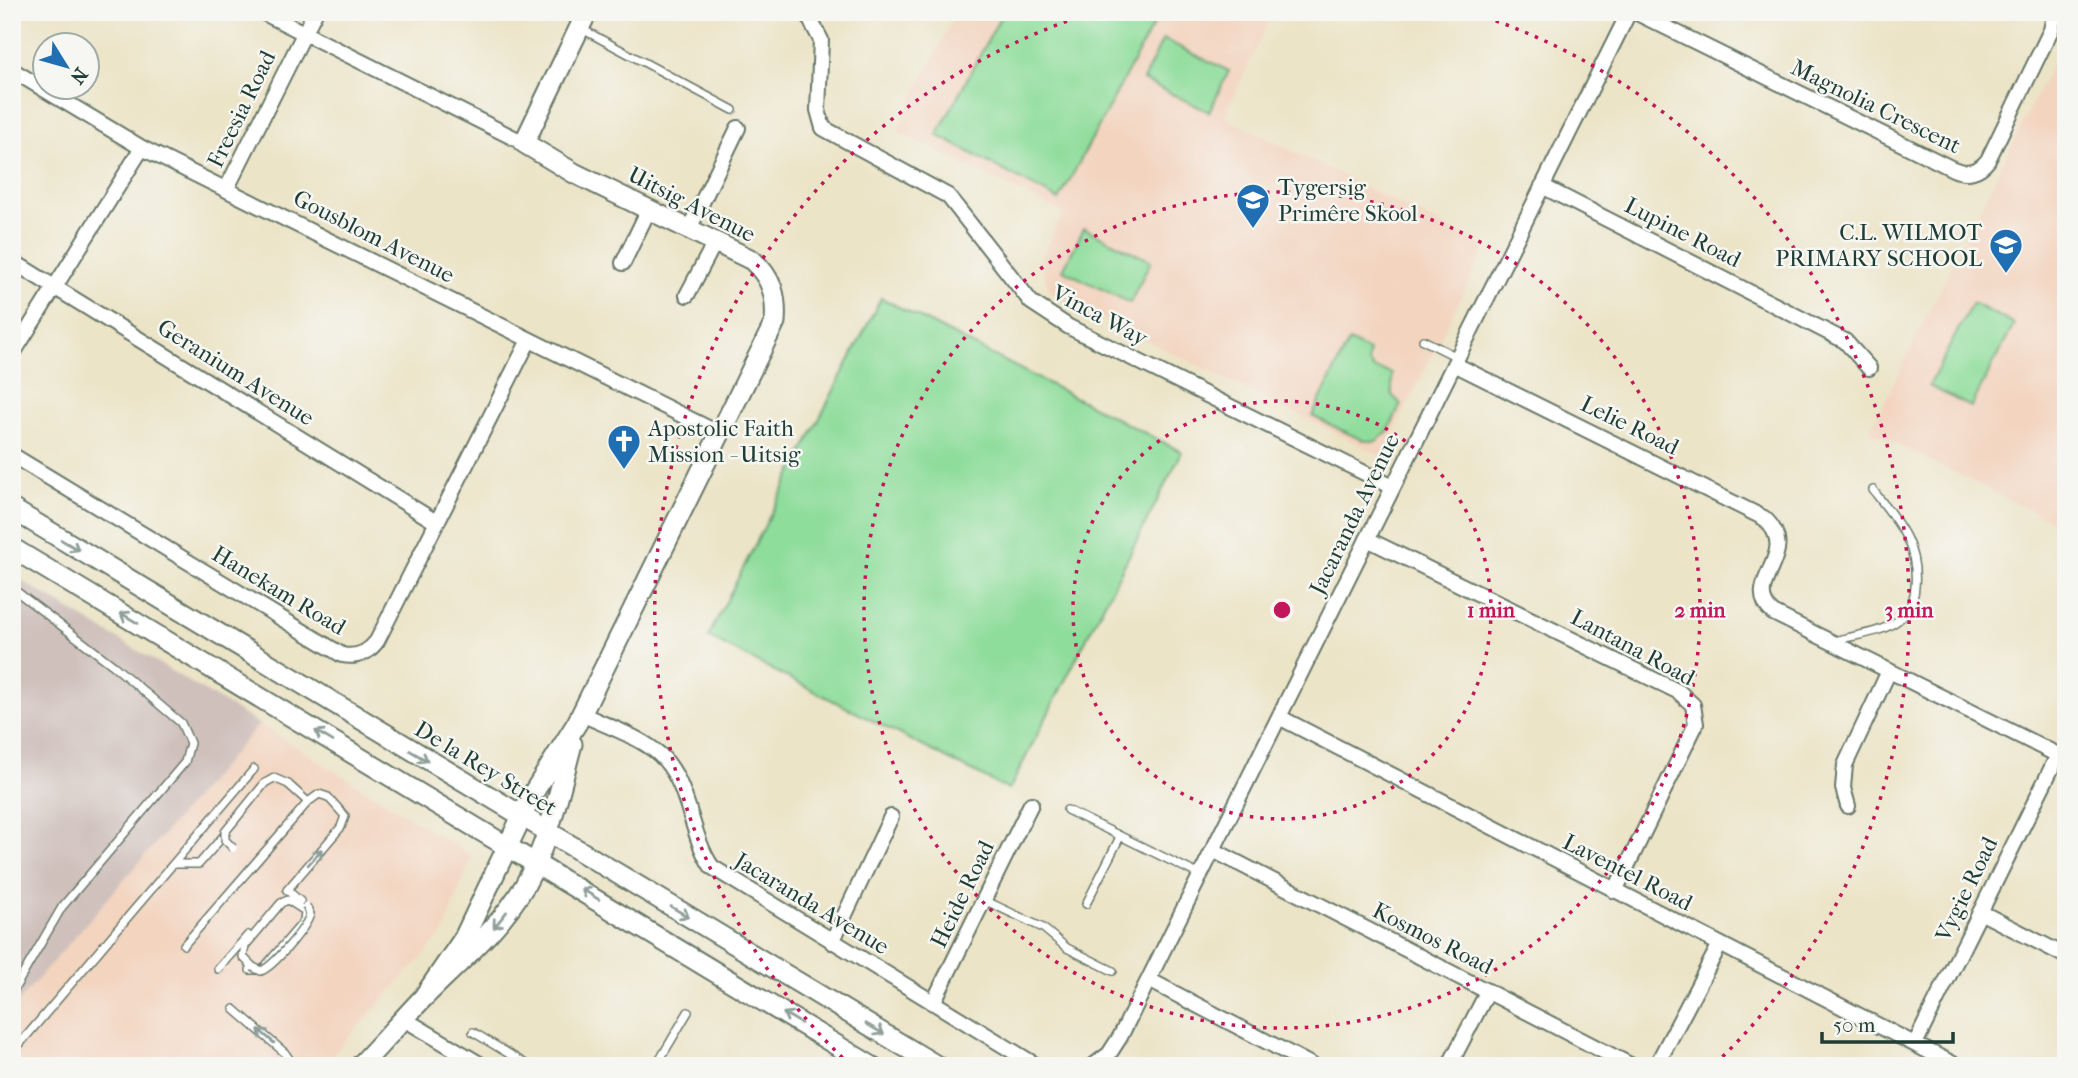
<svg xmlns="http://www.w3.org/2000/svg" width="2078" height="1078" viewBox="0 0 2078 1078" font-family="'IM FELL French Canon',serif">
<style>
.built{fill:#f3d4bf}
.industrial{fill:#cfc0bb}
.green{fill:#8fdd9b;stroke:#578d68;stroke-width:2}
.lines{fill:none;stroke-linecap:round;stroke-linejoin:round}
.lane-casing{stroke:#677767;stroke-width:10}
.street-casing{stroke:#677767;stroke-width:18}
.secondary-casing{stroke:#677767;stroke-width:23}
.lane{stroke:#fff;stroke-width:7}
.street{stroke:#fff;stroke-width:14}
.secondary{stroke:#fff;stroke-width:19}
.lane-bridge-casing{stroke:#677767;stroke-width:10;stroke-linecap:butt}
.lane-bridge{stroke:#fff;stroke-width:7}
.oneway{stroke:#8f9e9a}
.ring{fill:none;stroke:#c2185b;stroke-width:3.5;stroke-dasharray:3.5 7}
.labels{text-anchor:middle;stroke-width:5;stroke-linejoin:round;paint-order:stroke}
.street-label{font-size:23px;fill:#1f3d34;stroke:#f6f6f2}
.poi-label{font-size:23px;fill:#1f3d34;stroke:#f6f6f2;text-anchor:start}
.centre{fill:#c2185b;stroke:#f6f6f2;stroke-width:3.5}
.ring-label{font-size:21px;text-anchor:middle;font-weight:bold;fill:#c2185b;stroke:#f6f6f2;stroke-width:5;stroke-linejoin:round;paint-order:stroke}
</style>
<rect width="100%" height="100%" fill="#f6f6f2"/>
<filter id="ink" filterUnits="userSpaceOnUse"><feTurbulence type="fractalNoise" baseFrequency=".0143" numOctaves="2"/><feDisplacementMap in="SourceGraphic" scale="14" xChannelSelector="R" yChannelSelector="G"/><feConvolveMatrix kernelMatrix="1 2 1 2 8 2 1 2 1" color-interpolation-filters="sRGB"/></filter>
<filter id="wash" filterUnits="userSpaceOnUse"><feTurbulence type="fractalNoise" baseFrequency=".00686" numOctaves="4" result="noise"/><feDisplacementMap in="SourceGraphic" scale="28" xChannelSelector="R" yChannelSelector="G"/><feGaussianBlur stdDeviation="1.57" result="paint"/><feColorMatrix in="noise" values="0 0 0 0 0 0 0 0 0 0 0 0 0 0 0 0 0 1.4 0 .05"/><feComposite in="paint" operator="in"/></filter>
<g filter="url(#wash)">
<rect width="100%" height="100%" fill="#ece4c7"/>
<path class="built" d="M956 12H1273L1224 117 1486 247 1382 456 1051 293 1040 261 1063 213 897 131Z
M2066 35V528L1870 431Z
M259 724 472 856 443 934 322 1066H12V1009Z"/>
<path class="industrial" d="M12 575 259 724 12 1009Z"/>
<path class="green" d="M1003 12H1160L1059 200 937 135Z
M1163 39 1229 71 1209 112 1143 80Z
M1084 228 1151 261 1130 303 1063 270Z
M881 298 1182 452 1009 790 708 637Z
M1972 303 2014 324 1971 407 1929 386Z
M1349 341 1369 351 1368 362 1374 369 1392 373V395L1401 404 1388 432 1376 441H1364L1312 416Z"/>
</g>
<g filter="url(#ink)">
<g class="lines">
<defs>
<path id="lane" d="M580 28 733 110
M1423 340 1457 357
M12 588 114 666 181 723 190 743 185 762 62 907 12 993
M1831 642C1851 635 1875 635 1894 623 1907 615 1914 603 1915 587 1919 545 1897 521 1873 490
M288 784 308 802 319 794 328 797 345 816 341 827 287 890 300 901
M1067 810 1200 875
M174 864H199L226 833
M984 900 1043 928 1067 948 1113 971
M1086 904 1120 837
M184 945 308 802
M218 969 248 935
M250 970H262L304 921 305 911 288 900 281 903 245 946 243 957 253 967
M234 1009 285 1053 294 1066
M473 1032 529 1066
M12 1053 254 769
M452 1066 463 1054
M656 1066 688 1012"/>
<path id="street" d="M262 12 524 143
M806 12 821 40 818 110 823 128 948 196 1031 302 1069 327 1393 487
M1635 12 1953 169C1967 175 1979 172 1988 160L2051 30 2055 12
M12 70 142 148 720 434
M1542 186 1845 341 1869 368
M227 188 315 12
M689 229 738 128
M12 261 436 522
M623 263 649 209
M687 295 715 242
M12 355 142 148
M1454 364 1764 518C1804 555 1739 583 1773 613L2066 759
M12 455 342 655C357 658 368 653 377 641L529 340
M1367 539 1679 692 1693 705 1696 724 1615 891
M582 714C606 726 639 736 659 754 690 781 689 834 712 867L1037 1066
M1279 717 1957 1066
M1848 806 1843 788 1845 765 1889 671
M1213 850 1632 1066
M1980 912 2066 956
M832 942 891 817
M1149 980 1313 1066
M933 1003 1031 804
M404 1019 483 1066
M1915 1044 2058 755
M1093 1066 1109 1054 1120 1037 1629 12
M1449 1066 1488 991
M1656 1066 1720 944"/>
<path id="secondary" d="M12 509 937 1066
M12 548 871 1066
M423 998 464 938 532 795 577 723 775 322C777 296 772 278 752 260L574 173 524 143 587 12
M360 1066C381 1044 401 1021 422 999 458 962 498 931 525 885 549 841 559 792 572 744"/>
</defs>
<use href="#lane" class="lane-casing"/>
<use href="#street" class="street-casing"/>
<use href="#secondary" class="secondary-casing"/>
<use href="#lane" class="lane"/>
<use href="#street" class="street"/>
<use href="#secondary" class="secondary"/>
<defs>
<path id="lane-bridge" d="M233 848 225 840V832L265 783 274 778 288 784
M253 967 261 971C274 966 307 927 310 914L306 906"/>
</defs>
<use href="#lane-bridge" class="lane-bridge-casing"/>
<use href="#lane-bridge" class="lane-bridge"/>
</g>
<defs><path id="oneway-shaft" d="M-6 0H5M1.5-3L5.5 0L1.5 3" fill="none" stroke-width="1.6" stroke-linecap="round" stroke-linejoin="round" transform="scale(1.75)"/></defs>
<g class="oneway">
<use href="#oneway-shaft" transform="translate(70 545) rotate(31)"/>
<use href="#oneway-shaft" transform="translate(129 618) rotate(-149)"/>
<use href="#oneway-shaft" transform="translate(324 736) rotate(-149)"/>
<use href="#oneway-shaft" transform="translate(419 756) rotate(31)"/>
<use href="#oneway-shaft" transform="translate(315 857) rotate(-49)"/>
<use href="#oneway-shaft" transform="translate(590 894) rotate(-148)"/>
<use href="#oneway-shaft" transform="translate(680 912) rotate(31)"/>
<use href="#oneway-shaft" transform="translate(500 920) rotate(129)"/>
<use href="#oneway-shaft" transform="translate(792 1018) rotate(-149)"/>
<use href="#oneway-shaft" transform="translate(875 1029) rotate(30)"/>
<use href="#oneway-shaft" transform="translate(266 1036) rotate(-139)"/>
</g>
</g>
<g class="ring">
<circle cx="1282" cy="610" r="209"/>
<circle cx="1282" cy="610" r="418"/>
<path d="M850 1065A627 627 0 0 1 1088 14M1476 14A627 627 0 0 1 1714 1065"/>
</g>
<defs>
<symbol id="school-pin" viewBox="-11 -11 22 30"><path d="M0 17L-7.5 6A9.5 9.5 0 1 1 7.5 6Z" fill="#1f6fb2" stroke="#f6f6f2"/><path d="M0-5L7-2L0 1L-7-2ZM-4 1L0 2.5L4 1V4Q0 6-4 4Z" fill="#fff"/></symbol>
<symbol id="church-pin" viewBox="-11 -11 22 30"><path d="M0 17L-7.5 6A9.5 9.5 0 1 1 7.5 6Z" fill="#1f6fb2" stroke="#f6f6f2"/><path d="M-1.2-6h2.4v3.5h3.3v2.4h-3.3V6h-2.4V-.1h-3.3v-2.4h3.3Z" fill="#fff"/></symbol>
</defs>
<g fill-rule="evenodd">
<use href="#school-pin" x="1234" y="181" width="38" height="52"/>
<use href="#school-pin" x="1987" y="226" width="38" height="52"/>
<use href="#church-pin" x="605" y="422" width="38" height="52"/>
</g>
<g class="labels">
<g class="street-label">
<text transform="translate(1876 106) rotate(26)" y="8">Magnolia Crescent</text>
<text transform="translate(241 109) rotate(-64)" y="8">Freesia Road</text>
<text transform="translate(692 204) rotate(27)" y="8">Uitsig Avenue</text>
<text transform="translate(1683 232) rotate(27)" y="8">Lupine Road</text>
<text transform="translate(374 236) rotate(27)" y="8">Gousblom Avenue</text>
<text transform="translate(1100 315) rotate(28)" y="8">Vinca Way</text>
<text transform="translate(236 372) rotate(32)" y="8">Geranium Avenue</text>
<text transform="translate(1630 425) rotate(26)" y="8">Lelie Road</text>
<text transform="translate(1354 514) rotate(-64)" y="8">Jacaranda Avenue</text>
<text transform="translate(279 590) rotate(31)" y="8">Hanekam Road</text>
<text transform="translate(1633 647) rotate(28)" y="8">Lantana Road</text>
<text transform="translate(486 768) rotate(31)" y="8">De la Rey Street</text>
<text transform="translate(1628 872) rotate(27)" y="8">Laventel Road</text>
<text transform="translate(1966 889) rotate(-64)" y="8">Vygie Road</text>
<text transform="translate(962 894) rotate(-64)" y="8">Heide Road</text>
<text transform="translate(812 903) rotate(31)" y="8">Jacaranda Avenue</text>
<text transform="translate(1433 938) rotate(27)" y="8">Kosmos Road</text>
</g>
<g class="poi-label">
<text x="1278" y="195">Tygersig<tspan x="1278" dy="26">Primêre Skool</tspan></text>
<text x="1982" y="240" text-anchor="end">C.L. WILMOT<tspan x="1982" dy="26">PRIMARY SCHOOL</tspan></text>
<text x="648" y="436">Apostolic Faith<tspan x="648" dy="26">Mission - Uitsig</tspan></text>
</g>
</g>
<circle cx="1282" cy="610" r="10" class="centre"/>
<g class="ring-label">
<text x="1491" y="617">1 min</text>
<text x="1700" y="617">2 min</text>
<text x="1909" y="617">3 min</text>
</g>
<rect width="2078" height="1078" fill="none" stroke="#f6f6f2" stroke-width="42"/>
<g transform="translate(66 66) rotate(127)"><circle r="33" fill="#f6f6f2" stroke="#a0aca6" stroke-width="2"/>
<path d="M0-5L12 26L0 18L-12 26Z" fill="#1f6fb2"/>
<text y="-10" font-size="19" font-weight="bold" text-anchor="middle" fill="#1f3d34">N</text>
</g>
<path d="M1822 1032v10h131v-10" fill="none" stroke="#1f3d34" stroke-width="3.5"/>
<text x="1833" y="1032" font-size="21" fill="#1f3d34" stroke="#f6f6f2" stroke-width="5" paint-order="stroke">50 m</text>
</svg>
